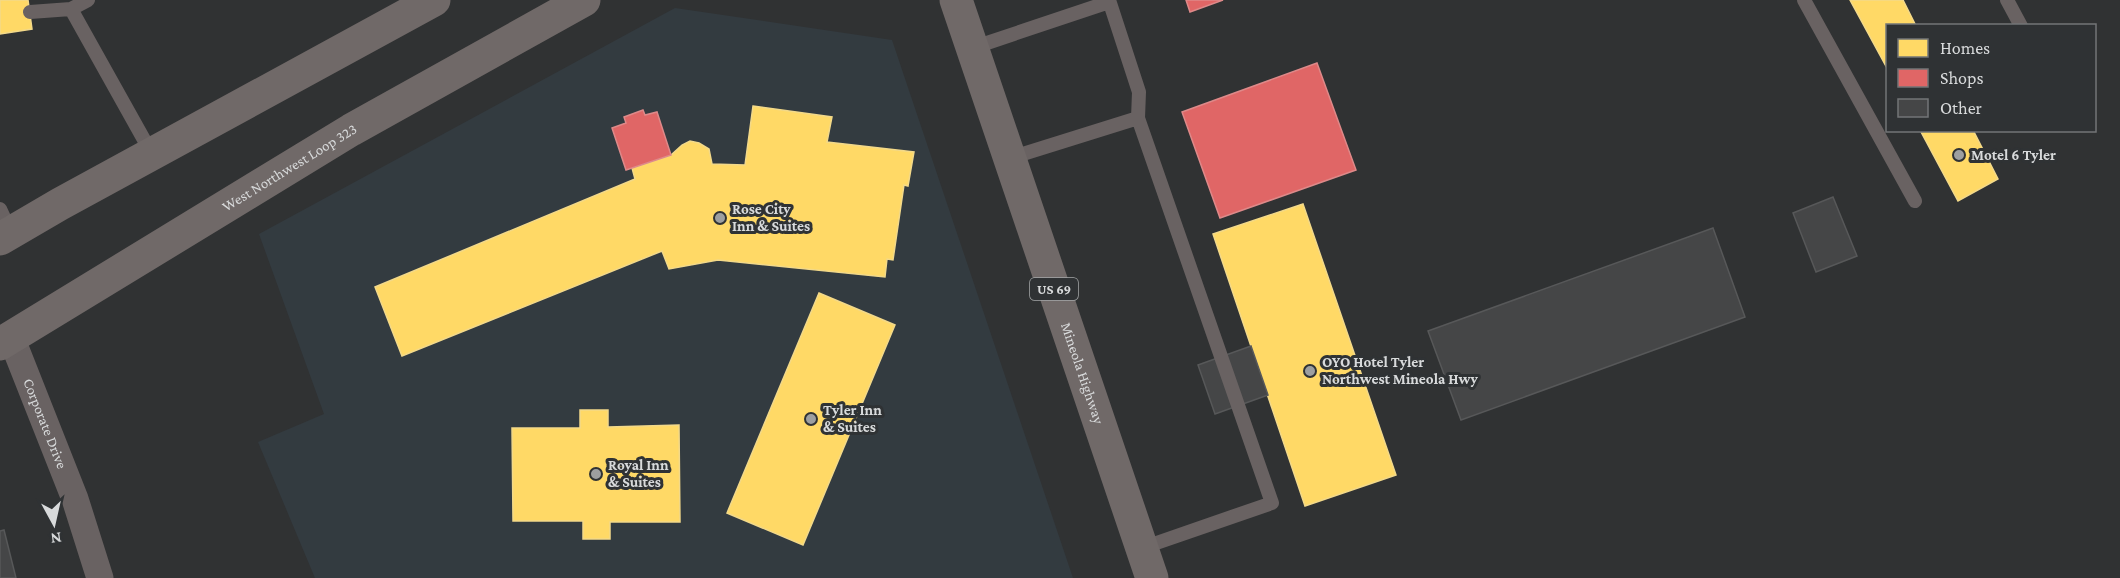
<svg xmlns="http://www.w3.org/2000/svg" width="2120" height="578" viewBox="0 0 2120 578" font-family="'Crimson Pro',serif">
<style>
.built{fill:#333b40}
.homes{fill:#ffd966;stroke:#f3d989;stroke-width:1.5}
.shops{fill:#e06666;stroke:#de8989;stroke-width:1.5}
.building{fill:#454647;stroke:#575859;stroke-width:1.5}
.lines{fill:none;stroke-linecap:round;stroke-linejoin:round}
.lane{stroke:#696262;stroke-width:14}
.street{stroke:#696262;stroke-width:27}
.highway{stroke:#706968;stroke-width:33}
.poi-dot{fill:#9d9fa0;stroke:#2f3234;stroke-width:2}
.labels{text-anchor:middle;stroke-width:6;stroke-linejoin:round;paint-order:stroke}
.shield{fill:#2f3234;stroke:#a5a8a9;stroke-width:1.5}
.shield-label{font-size:14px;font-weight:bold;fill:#d8dadb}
.poi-label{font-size:15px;font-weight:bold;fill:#d8dadb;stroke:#2f3234;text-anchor:start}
.street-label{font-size:15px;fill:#d8dadb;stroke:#2f3234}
</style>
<rect width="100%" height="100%" fill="#303233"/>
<path class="built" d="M675 8 892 40 1073 578H315L258 442 324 414 259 234Z"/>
<path class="homes" d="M0 0H28L32 29 0 34Z
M1850 0H1903L1916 26H1888V70Z
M753 106 832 117 827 142 914 152 908 186 904 185 893 260 887 259 885 277 718 260 669 269 662 251 402 356 375 287 635 179 632 168 671 155 682 145 690 141 699 143 709 149 712 164 745 165Z
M1920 130H1973L1998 179 1958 201Z
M1303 204 1396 475 1305 506 1213 234Z
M819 293 895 325 803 545 727 513Z
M580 410H608V427L679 425 680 522H610V539H583V521H513L512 428H580Z"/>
<path class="shops" d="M1186 0H1223L1190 12Z
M1317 63 1356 170 1220 218 1182 112Z
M643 110 645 115 657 112 671 155 626 170 612 128 626 123 624 117Z"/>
<path class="building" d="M1833 197 1857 256 1816 272 1793 213Z
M1713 228 1745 317 1461 420 1428 331Z
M1251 346 1268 395 1215 414 1198 365Z
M4 530 16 578H0V531Z"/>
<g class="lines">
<path class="lane" d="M88 0 71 9 152 154
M1109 0 1139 92 1138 118
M1804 0 1915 201
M2007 0 2021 26
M30 12 71 9
M972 48 1109 2
M1010 158 1138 118 1272 503 1142 548
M0 209 11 233"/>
<path class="street" id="s1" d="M11 337 75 499 100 578"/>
<g class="highway">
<path id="s2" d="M956 0 1152 578"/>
<path d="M0 239 60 204 434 0"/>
<path id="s3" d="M0 344 351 130 584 0"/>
</g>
</g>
<g class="poi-dot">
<circle cx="1959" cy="155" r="6"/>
<circle cx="720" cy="218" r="6"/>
<circle cx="1310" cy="371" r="6"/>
<circle cx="811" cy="419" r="6"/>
<circle cx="596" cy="474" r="6"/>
</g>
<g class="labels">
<rect class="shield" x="1030" y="278" width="48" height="22" rx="4.5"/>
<g class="shield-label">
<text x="1054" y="294">US 69</text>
</g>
<g class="poi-label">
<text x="1971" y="160">Motel 6 Tyler</text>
<text x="732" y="214">Rose City<tspan x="732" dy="17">Inn &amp; Suites</tspan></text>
<text x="1322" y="367">OYO Hotel Tyler<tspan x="1322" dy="17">Northwest Mineola Hwy</tspan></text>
<text x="823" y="415">Tyler Inn<tspan x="823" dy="17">&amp; Suites</tspan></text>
<text x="608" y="470">Royal Inn<tspan x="608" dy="17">&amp; Suites</tspan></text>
</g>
<g class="street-label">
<text dy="5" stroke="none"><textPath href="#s3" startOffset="339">West Northwest Loop 323</textPath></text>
<text dy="5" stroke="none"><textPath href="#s2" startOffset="394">Mineola Highway</textPath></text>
<text dy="5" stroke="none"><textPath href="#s1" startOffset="93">Corporate Drive</textPath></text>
</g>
</g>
<rect x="1886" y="24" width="210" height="108" fill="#2f3234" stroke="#737577" stroke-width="1.5"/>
<rect x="1898" y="39" width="30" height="18" fill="#ffd966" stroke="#737577" stroke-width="1.5"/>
<text x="1940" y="54" font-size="18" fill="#d8dadb">Homes</text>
<rect x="1898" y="69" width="30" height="18" fill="#e06666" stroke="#737577" stroke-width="1.5"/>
<text x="1940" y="84" font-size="18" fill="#d8dadb">Shops</text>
<rect x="1898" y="99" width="30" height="18" fill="#454647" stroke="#737577" stroke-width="1.5"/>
<text x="1940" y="114" font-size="18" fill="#d8dadb">Other</text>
<g transform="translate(54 524) rotate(172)" stroke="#2f3234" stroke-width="4.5" paint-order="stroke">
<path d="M0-4.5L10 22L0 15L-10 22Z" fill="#d8dadb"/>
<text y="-9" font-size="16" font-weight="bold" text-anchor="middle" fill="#d8dadb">N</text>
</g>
</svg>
